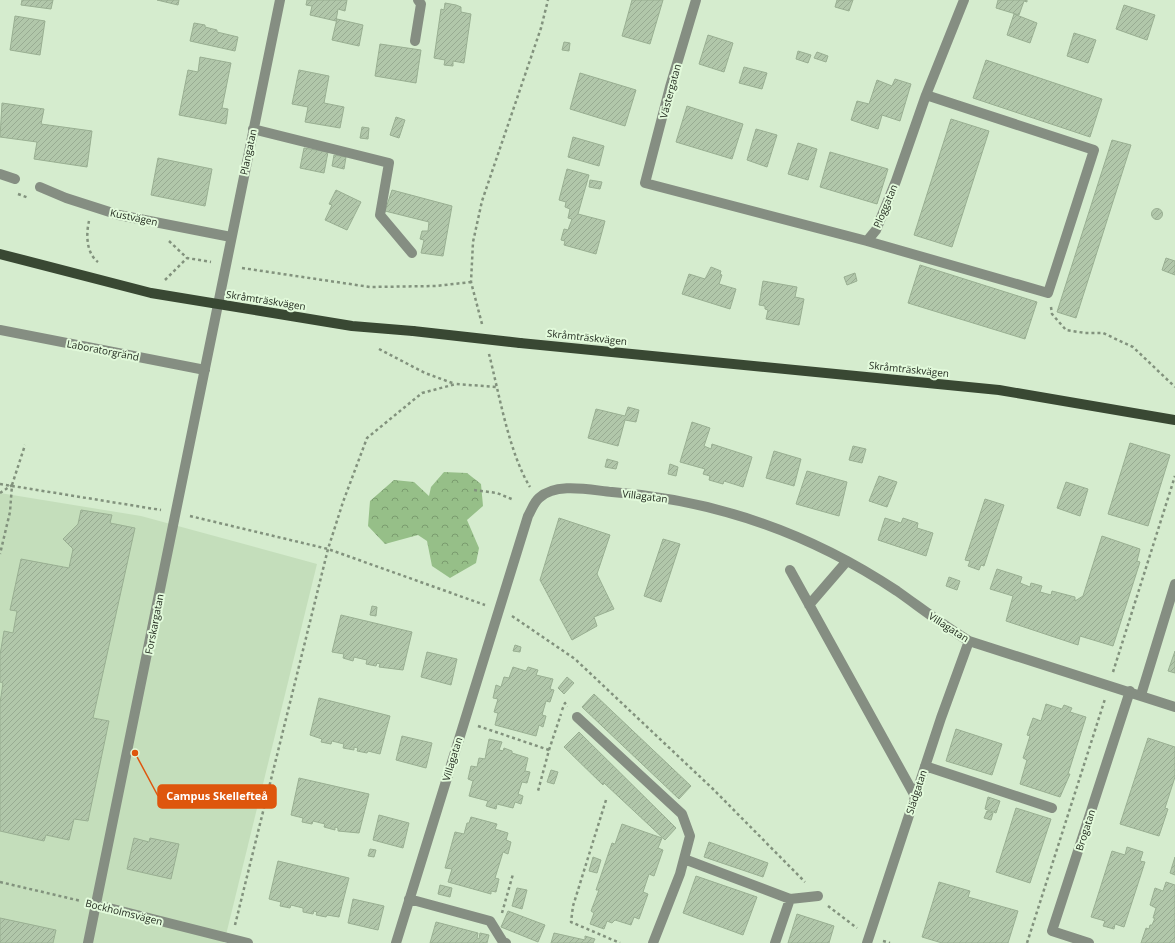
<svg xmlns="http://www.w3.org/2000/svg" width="1175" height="943" viewBox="0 0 1175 943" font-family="'Open Sans',sans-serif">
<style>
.built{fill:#c4debb}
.park{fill:url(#park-crowns)}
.building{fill:url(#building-hatch);stroke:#99af92}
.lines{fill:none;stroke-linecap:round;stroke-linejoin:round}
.path{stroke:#82927d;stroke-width:2.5;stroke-dasharray:3 3;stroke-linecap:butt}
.minor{stroke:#858e82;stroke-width:10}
.major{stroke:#394833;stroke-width:10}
.major-bridge{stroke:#394833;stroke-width:10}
.labels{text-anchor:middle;stroke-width:4;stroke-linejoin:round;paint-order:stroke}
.street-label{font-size:10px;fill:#1d251a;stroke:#e2fadb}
.leader{fill:none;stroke:#de560d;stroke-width:1.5}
.callout-dot{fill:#de560d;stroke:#e2fadb;stroke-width:1.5}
.callout{fill:#de560d;stroke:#de560d;stroke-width:1.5}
.callout-label{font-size:11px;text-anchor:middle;font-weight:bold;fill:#fff}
</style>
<defs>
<pattern id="park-crowns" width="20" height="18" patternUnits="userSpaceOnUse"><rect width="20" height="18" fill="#96bf88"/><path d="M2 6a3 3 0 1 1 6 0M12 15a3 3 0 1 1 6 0" fill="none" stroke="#7a9b6e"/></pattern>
<pattern id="building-hatch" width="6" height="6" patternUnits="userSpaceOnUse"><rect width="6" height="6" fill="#b1c7aa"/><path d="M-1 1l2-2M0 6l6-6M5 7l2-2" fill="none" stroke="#98ab92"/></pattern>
</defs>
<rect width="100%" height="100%" fill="#d5ecce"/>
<path class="built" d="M0 493 141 516 317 564 224 943H0Z"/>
<path class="park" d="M444 472 467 473 481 484 483 506 467 520 479 548 476 563 450 578 432 566 427 541 418 535 385 544 368 526 370 501 394 480 414 482 429 496 431 487Z"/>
<path class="building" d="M22 0H53L51 9 21 5Z
M157 0H179L178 5Z
M307 0H347L345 11 338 9 336 21 310 15 312 6 306 5Z
M632 0H663L650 44 622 36Z
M837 0H853L849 11 835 7Z
M998 0H1027V2L1024 1 1019 15 996 8Z
M445 3 456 5 461 7V12L471 14 464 63 453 61V66L444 65 445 60 434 58 441 9 444 10Z
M1124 5 1155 15 1147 40 1116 29Z
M1014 14 1037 23 1030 43 1007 35Z
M15 16 45 21 40 55 10 50Z
M337 19 363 25 359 46 332 40Z
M194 23 205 25V27L217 30V32L238 37 235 51 190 41Z
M1074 33 1096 40 1088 63 1067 56Z
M708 35 733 43 724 72 699 64Z
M564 42 570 43 569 51 562 50Z
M380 44 421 50 416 83 375 76Z
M798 51 811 55 808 63 796 59Z
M817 52 828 56 826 62 814 58Z
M200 57 231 63 222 108 228 109 226 124 179 115 188 70 198 72Z
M986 60 1102 99 1090 137 973 98Z
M744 67 767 73 762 89 739 83Z
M299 70 329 76 324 103 344 107 340 128 305 122 308 107 292 104Z
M580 73 636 90 625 126 570 109Z
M895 79 911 84 900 121 882 115 878 129 851 120 857 101 869 104 877 80 892 86Z
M2 103 44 109 41 124 92 131 87 167 34 159 37 142 0 137Z
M687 106 743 124 732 159 676 142Z
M396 117 405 120 399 138 390 135Z
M951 119 989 131 952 247 914 235Z
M362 127 369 128 368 139 360 138Z
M756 129 777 135 767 167 747 160Z
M573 137 604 146 599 166 568 157Z
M1112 140 1131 145 1076 318 1057 312Z
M798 143 817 149 808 180 788 174Z
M304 148 328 152 324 173 300 168Z
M830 152 888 169 877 204 820 187Z
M334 155 346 157 344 169 332 166Z
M158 158 212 169 205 206 151 195Z
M567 169 589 175 578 214 605 221 596 254 564 245 565 241 561 240 564 229 568 230 572 219 568 218 570 209 565 207 566 202 559 200Z
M590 180 602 182 600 189 589 187Z
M336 190 361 202 347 230 325 220 332 205 329 204Z
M392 190 452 206 443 256 421 253 424 240 420 239 422 231H428L429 222 385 211Z
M1151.5 214a5.5 5.5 0 1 1 11 0a5.5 5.5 0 1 1-11 0Z
M1166 258 1175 261V275L1162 270Z
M920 265 1037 302 1025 339 908 303Z
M711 267 721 271 720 274 722 275 719 284 736 289 730 309 682 294 689 274 705 279Z
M855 273 857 281 847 285 844 277Z
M763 281 797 287 795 297 804 299 799 325 766 319 768 310 765 309V306L759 305Z
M628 407 639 410 636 422 625 420 618 446 588 438 596 409 625 416Z
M692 422 710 428 704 446 711 449 712 444 752 457 743 487 724 481 723 484 709 480 710 476 703 474 705 469 680 462Z
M1130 443 1170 455 1148 526 1108 514Z
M853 446 866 449 862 463 849 460Z
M774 451 801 459 794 486 766 478Z
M607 459 618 462 616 469 605 467Z
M670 464 678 467 676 476 668 474Z
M807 471 847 482 839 516 796 504Z
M879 476 897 482 887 507 869 501Z
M1066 482 1088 489 1080 516 1057 508Z
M985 499 1004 505 984 566 981 565 979 570 968 566 970 561 965 560Z
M81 510 112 515 110 523 135 528 93 718 109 721 88 821 74 819 69 840 46 835 44 841 0 831V703L3 683 0 682V655L4 631 13 633 17 611 10 610 21 559 69 568 73 549 63 539 78 524Z
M559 518 610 535 597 574 614 609 594 617 597 626 572 640 540 580Z
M885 518 901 523 903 518 918 523 917 528 933 533 926 556 878 540Z
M1102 536 1140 549 1137 561 1140 562 1113 646 1080 636 1078 645 1006 621 1013 596 990 589 997 569 1022 577 1020 583 1030 587 1031 583 1042 586 1040 592 1051 595 1052 591 1075 597V601L1083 596Z
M663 539 680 544 661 602 644 596Z
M949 577 960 581 957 590 946 586Z
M372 606 377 607 376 616 370 615Z
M341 615 412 632 403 670 379 667 380 664 377 663 376 666 366 664 367 660 354 657 353 661 343 658 344 654 332 652Z
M515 645 521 647 520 652 513 651Z
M1175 651V673L1168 671Z
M427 652 457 659 451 685 421 677Z
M513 667 526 671 528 667 538 670 536 675 553 679 550 689 554 690 550 702 546 701 542 715 546 716 543 727 539 725 536 736 495 725 498 713 494 712 498 699 493 698 496 685 501 687 504 677 509 678Z
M567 677 574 683 564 694 558 688Z
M594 694 691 786 679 799 582 707Z
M319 698 390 716 380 754 368 751 367 753 357 751 358 748 354 747V750L343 748 344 744 332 741 331 744 321 742 322 739 310 735Z
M1046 704 1062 709 1064 705 1072 708 1070 712 1086 717 1068 774H1070L1060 797 1020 784 1027 760 1023 758 1030 736 1027 735 1033 718 1041 721Z
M956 729 1002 744 992 775 946 761Z
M579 732 676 828 665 840 604 783 603 785 564 747Z
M402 736 432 743 426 768 396 760Z
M1148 738 1175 747V777L1165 808 1168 809 1159 836 1120 824Z
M489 739 502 742 499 750 503 751 504 748 512 751V753L528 758 525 771 530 772 527 783 522 782 518 794 523 796 521 804 515 802 513 808 497 804 496 809 486 806 488 801 469 796 473 781 468 779 471 766 477 767 479 758 485 759Z
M551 770 558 772 554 784 547 782Z
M299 778 369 794 359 833 338 831V828L335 827V830L324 827 325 824 313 821 312 824 302 822 303 818 291 815Z
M988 797 1000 801 996 813 985 809Z
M1016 808 1051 819 1030 883 996 872Z
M987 811 993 813 991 820 984 818Z
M379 815 409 823 403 848 373 840Z
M471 817 497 824 495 829 508 833 506 840 511 842 508 854 503 852 495 878 499 879 496 892 491 891V894L448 882 452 869 445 868 455 832 464 834 467 823H469Z
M622 824 662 838 658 848 663 850 654 876 649 874 643 892 648 894 639 919 634 917 631 925 615 920 612 923 607 921 604 929 590 924 594 913 591 911 599 890H596L612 843 615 844Z
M134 838 149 842 150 838 179 844 171 879 127 869Z
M709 842 768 863 763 877 704 857Z
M1127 847 1143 852 1140 861 1145 862 1124 927 1115 924 1114 929 1103 926 1105 921 1091 917 1112 851 1125 855Z
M370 849 376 850 374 857 368 856Z
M593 857 601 860 597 873 589 871Z
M1175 857V875L1170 873Z
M278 861 349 878 339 917 327 915 326 917 316 915 317 912 314 911 313 914 303 912V908L291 905 290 908 280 906 281 902 269 899Z
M696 876 757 897 743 935 683 913Z
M939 882 970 891 968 897 1018 911 1008 943H942L922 937Z
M1166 882 1175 885V943H1141L1146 928 1149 929 1150 925H1152L1155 918H1153L1156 908 1150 905 1155 888 1163 891Z
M440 885 452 888 450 897 438 894Z
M517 888 527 890 522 909 512 906Z
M353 899 384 906 378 930 348 923Z
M508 911 545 925 538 942 501 927Z
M797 914 834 926 829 943H788Z
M0 918 56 930 53 943H0Z
M436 922 478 933 477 938 479 939 480 933 489 935 487 943 480 942V943H430Z
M554 933 585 940V936L595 939 593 943H551Z"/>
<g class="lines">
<path class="path" d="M18 194 29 198
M89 221C86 234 86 253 98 262
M169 241 187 258 211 262
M242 268 370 287 436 286 471 282
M165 280 187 258
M1051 307 1052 314 1066 330 1085 333H1103L1133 347 1175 387
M482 324 471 282 473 242 482 201 541 28 548 0
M379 349 425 373 455 384
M489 354C499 393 509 453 530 487
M0 484 161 510
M12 485 25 445
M474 490 497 493 514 500
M0 493 12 485 10 512 0 554
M190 516 328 549 485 605
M512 616 575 659 713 789 805 882
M1113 672 1175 476
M562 710 565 703 567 707
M478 726 549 750 538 791
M549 750 561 714
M606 800 573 906 571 922 620 943
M0 882 81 901
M828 906 857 928
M502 913 513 874
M235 925 328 549 343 502 367 438 422 393 456 384 497 387
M883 941 890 943
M1027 943 1105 699"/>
<path class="minor" d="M696 0 670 87 645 183 867 241 876 230 896 181 926 95 964 0
M415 41 421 4 418 0
M253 129 389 163 380 215 412 253
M0 174 15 179
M40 187 66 198 119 215 231 237
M867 241 1048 293 1094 150 926 95
M0 330 205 370
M790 570 915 796
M809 605 847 561
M1141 695 1175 584
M577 717 682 814 690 836 680 874 653 943
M925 766 1052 808
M684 859 790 899 775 943
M409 899 490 921 503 942 506 943
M790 899 818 896
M97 905 248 943
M88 943 280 0
M396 943 528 516C531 511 534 502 539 498 556 482 590 490 612 492 716 500 810 533 897 591 921 608 944 626 969 641L1175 707
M867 943 941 718 969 641
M1089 943 1052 931 1130 691"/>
<path class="major" d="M0 254 151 293 352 326 413 331
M520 343 999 390 1175 420"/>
<path class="major-bridge" d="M413 331 520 343"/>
</g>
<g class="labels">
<g class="street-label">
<text transform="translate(670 91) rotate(-75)" y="4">Västergatan</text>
<text transform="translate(248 152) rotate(-78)" y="4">Plangatan</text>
<text transform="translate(885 206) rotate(-67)" y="4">Ploggatan</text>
<text transform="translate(134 217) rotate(12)" y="4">Kustvägen</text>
<text transform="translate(266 300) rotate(9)" y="4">Skråmträskvägen</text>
<text transform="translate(587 337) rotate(6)" y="4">Skråmträskvägen</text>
<text transform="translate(103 350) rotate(11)" y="4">Laboratorgränd</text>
<text transform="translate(909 369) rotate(6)" y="4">Skråmträskvägen</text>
<text transform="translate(645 496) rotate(7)" y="4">Villagatan</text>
<text transform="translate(154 624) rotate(-79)" y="4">Forskargatan</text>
<text transform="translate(949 627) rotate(33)" y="4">Villagatan</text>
<text transform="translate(452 759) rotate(-73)" y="4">Villagatan</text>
<text transform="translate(916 792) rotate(-72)" y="4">Slädgatan</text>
<text transform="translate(1085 830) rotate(-72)" y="4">Brogatan</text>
<text transform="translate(124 912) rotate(14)" y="4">Bockholmsvägen</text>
</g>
</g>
<path class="leader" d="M135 753L158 796"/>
<circle class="callout-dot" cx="135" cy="753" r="4"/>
<rect class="callout" x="158" y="785" width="118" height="23" rx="4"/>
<g class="callout-label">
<text x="217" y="800">Campus Skellefteå</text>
</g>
</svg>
